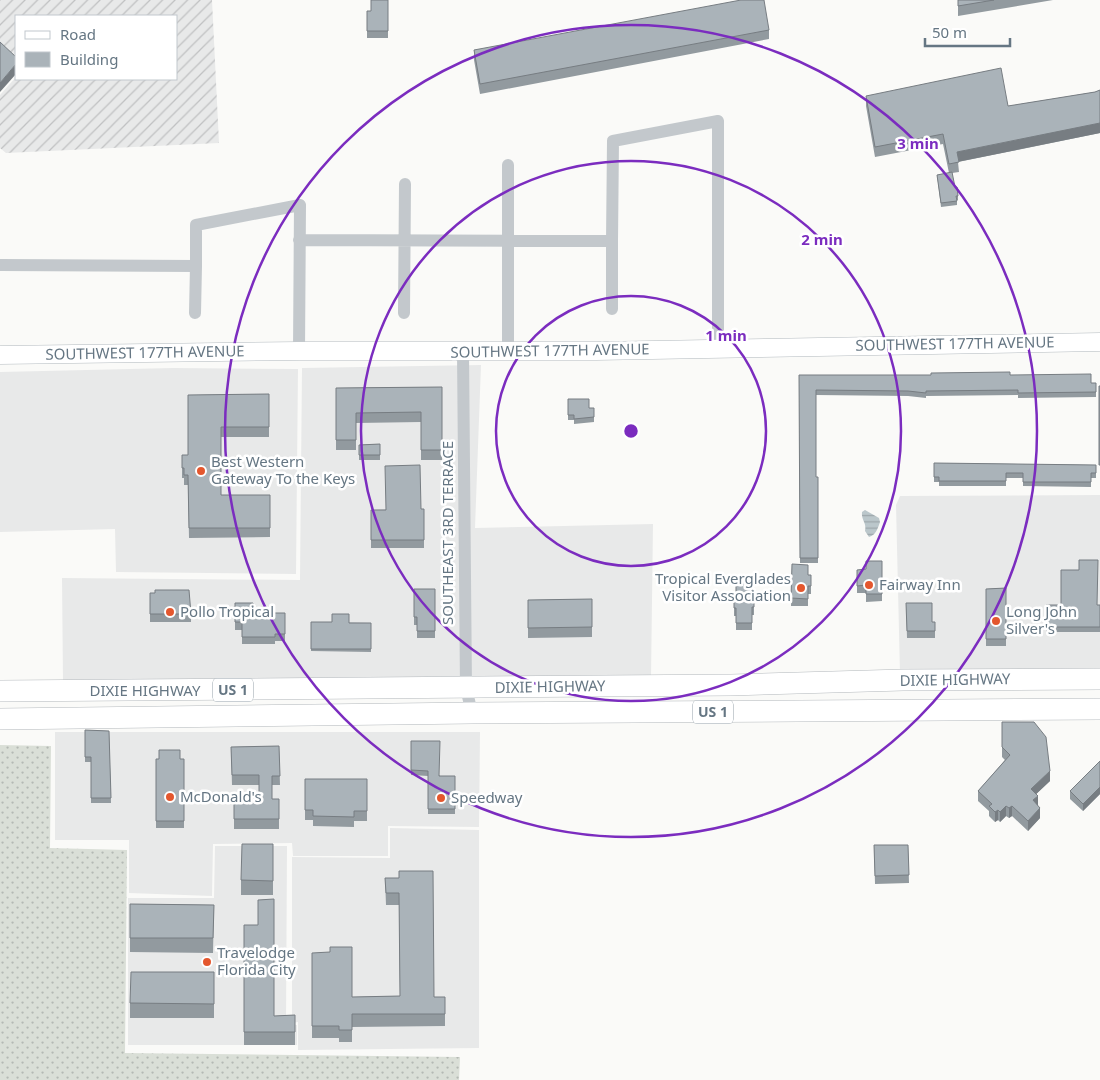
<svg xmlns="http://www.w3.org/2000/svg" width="1100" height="1080" viewBox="0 0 1100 1080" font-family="'Noto Sans',sans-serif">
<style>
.built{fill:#e8e9e9}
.industrial{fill:url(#industrial-furrows)}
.grass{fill:url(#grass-dots)}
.water{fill:url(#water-rules)}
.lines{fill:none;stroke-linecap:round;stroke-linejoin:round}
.secondary-casing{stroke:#b3babf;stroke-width:19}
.highway-casing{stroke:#b4b9bd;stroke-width:22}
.street{stroke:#c3c8cc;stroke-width:12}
.secondary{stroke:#fff;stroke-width:18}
.highway{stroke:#fff;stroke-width:21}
.wall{fill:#929a9f}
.shaded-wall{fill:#777d82}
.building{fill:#aab3b9;stroke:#777d82}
.ring{fill:none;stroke:#7b2cbf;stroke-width:2.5}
.poi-dot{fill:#e4572e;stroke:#fff;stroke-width:2}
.labels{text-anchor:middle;stroke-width:5;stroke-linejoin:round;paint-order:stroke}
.shield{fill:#fff;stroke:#939fa8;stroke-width:1}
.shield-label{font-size:14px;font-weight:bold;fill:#657683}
.street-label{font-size:15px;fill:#657683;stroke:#fff}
.poi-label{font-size:15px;fill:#657683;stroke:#fff;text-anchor:start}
.centre{fill:#7b2cbf;stroke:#fff;stroke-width:2.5}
.ring-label{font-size:15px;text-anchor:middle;font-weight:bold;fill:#7b2cbf;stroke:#fff;stroke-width:5;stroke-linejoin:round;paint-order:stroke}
</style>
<defs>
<pattern id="industrial-furrows" width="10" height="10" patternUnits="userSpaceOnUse" patternTransform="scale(1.25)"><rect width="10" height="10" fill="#e8e9e9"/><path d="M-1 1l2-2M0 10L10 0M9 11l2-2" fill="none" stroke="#c0c1c2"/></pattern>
<pattern id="grass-dots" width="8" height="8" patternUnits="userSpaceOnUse" patternTransform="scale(1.25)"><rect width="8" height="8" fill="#dadfd7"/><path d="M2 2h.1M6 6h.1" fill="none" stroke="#b4b9b4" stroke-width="1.8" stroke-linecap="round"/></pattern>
<pattern id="water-rules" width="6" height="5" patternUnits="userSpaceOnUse" patternTransform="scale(1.25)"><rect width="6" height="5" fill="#bbc7cb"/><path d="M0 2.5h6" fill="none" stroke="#9ca6aa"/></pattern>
</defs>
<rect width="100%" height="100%" fill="#fafaf8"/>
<path class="built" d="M481 365 475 528 653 524 651 677 63 682 62 578 300 580 302 368Z
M173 368 298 369 296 574 116 572 115 529 0 532V372Z
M1100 495V669L900 673 896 505 900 496Z
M55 732H480L479 827 388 826V856H293L292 843 213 844 212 896 129 893V840H55Z
M390 828 479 830V1048L298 1050V1022L292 1023V857L390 858Z
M215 846H287L286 1024 297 1025V1045H128V898H214Z"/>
<path class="industrial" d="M0 0H212L219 143 6 153 0 148V95L16 77V79H176V16H16V67L0 53Z"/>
<path class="grass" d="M0 745 51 746 50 848 127 850 125 1053 460 1057 459 1080H0Z"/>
<path class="water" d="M865 510 879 518 880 522C878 528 876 535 869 537L865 531C867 523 861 520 862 512Z"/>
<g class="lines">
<defs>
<path id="secondary" d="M0 355 299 351H596L1100 342"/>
<path id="highway" d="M0 691 731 685 903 680 1100 679
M0 719 472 713 1100 709"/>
</defs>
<use href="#secondary" class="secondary-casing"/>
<use href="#highway" class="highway-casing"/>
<path class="street" d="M299 240 612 241 613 141 718 121V348
M612 241V309
M0 265 196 266V225L300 205 299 351
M195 313 196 266
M404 313 405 184
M508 351V165
M463 352 466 688 472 713"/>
<use href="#secondary" class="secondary"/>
<use href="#highway" class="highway"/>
</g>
<path class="wall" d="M388 0V38H367V11H371Z
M958 0H1053L958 16Z
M769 30V39L480 94 474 60V50Z
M1100 90V133L958 162 959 172 952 173 955 187 958 196V200H957V205L941 207 937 175 949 173 943 144 875 157 866 106V96L1008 106 1095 92Z
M799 375H1010L1091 383H1096V397L1018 398V395L926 396V398L908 396 816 395V477H818V563H800Z
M442 387V460H421V422L356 423V450H336V388Z
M269 394V437H221V495H270V537L189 538 188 485H184V478H182V455H188V395Z
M568 399 589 408H594V422L574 424V420H568Z
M380 444V460H359V445Z
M934 463 1096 465V478H1091V487L1023 486V478H1006V486H939V482H934Z
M424 509V548H371V510Z
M882 561V601L866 602V593H857V570L866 569Z
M792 564 808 575H811V594H808V606H791Z
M1006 588V646H986V589Z
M414 589H435V638H417V625H414Z
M150 593 191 614V622H150Z
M734 596 754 597V615H752V630H736V616H734Z
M592 599V637L528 638V600Z
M235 603 253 613H285V641H275V644H242V630H235Z
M906 603 932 622H935V638H907Z
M1046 605H1100V632H1046Z
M311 622 371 623V652L311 651Z
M1002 722 1050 781 1036 794 1040 818 1028 831 1012 816 1009 818 1006 816 1000 822 998 820 995 822 989 816V811L978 801V791L1005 760 1002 757Z
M85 730 109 731 111 803H91V762H85Z
M411 741 440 776H455V814H428V776L411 775Z
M279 746 280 785H272V799H279V829H234V800L259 799V785H232L231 747Z
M156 759H184V828H156Z
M1100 761V794L1083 811 1070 799V791Z
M305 779H367V821H354V827L313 826V820H305Z
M273 844V895H241V880Z
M874 845H908L909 883 875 884Z
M385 878H399L434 997H445V1026L352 1027V1042H339V1038H312V953L352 997 400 996 399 905H386Z
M130 904 214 905 213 953 130 952Z
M244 925 274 1016 295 1015V1045H244Z
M214 972V1018H130V1003Z"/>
<path class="shaded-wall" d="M16 64V74L0 92V83Z
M1100 123V133L957 162V152Z
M1050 771V781L1031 799V789Z
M1100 787V794L1083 811V804Z
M1038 796V806L1033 800Z
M1006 806V816L1000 822V812Z
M1012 806V816L1009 818V808Z
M1040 808V818L1028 831V821Z
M998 810V820L995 822V812Z"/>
<path class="building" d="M371 0H388V31H367V11H371Z
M741 0H764L769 30 480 84 474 50Z
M958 0H994L958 6Z
M0 42 16 57V64L0 83Z
M1001 68 1008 106 1095 92 1100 90V123L957 152 959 162 949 164 943 134 875 147 866 96Z
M952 172 955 187H957L958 196H956L957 201 941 203 937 175Z
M1010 372V375L1091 374V383H1096V392L1018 393V390L926 391V393L908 391 816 390V477H818V558H800L799 375H931V373Z
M1099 386H1100V465H1099Z
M442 387V450H421V412L356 413V440H336V388Z
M269 394V427H221V495H270V528H189L188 475H184V468H182V455H188V395Z
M568 399H589V408H594V417L574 419V415H568Z
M380 444V455H359V445Z
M934 463 1096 465V473H1091V482H1023V473H1006V481H939V477H934Z
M420 465 421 509H424V540H371V510H386L385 466Z
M1079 560H1098L1097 605H1100V627H1046V605H1061V570H1079Z
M866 561H882V594H866V585L857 586V570L866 569Z
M792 564 808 565V575H811V586H808V599L791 598Z
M736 581H752V597H754V607H752V623H736V608H734V596H736Z
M1006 588V639H986V589Z
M414 589H435V631H417V617H414Z
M155 590H189L191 614H150V593H155Z
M592 599V627L528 628V600Z
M235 603H253V613H285V634H275V637H242V622H235Z
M906 603H932V622H935V631H907Z
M332 614H349V623H371V649H311V622H332Z
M1002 722H1034L1046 737 1050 771 1031 789 1038 796 1033 800 1040 808 1028 821 1012 806 1009 808 1006 806 1000 812 998 810 995 812 989 806 992 804 978 791 1010 755 1002 747Z
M85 730 109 731 111 798H91V757H85Z
M411 741H440L439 776H455V809H428V771L411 770Z
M279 746 280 776H272V799H279V819H234V800L259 799V775H232L231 747Z
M159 750H180V759H184V821H156V759H159Z
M1100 761V787L1083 804 1070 791Z
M305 779H367V811H354V817L313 816V810H305Z
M242 844H273V881L241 880Z
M874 845H908L909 875 875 876Z
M399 871H433L434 997H445V1014H352V1030H339V1026H312V953L330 952V947H352V997L400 996 399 893H386L385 878H399Z
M274 899V1016L295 1015V1032H244V925H258V900Z
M130 904 214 905 213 938H130Z
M131 972H214V1004L130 1003Z"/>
<g class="ring">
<circle cx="631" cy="431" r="135"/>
<circle cx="631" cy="431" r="270"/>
<circle cx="631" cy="431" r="406"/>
</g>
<g class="poi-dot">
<circle cx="201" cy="471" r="5"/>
<circle cx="869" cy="585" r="5"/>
<circle cx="801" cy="588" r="5"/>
<circle cx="170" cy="612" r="5"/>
<circle cx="996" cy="621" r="5"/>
<circle cx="170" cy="797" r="5"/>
<circle cx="441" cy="798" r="5"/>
<circle cx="207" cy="962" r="5"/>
</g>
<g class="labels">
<g class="shield">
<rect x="213" y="678.5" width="40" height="23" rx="4"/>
<rect x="693" y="700.5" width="40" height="23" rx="4"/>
</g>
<g class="shield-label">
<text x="233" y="695">US 1</text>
<text x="713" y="717">US 1</text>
</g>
<g class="street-label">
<text transform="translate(955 344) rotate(-1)" y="5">SOUTHWEST 177TH AVENUE</text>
<text transform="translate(550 351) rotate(-1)" y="5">SOUTHWEST 177TH AVENUE</text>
<text transform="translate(145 353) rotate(-1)" y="5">SOUTHWEST 177TH AVENUE</text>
<text transform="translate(448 533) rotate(-90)" y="5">SOUTHEAST 3RD TERRACE</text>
<text transform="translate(955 680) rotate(-1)" y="5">DIXIE HIGHWAY</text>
<text transform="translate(550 687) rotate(-1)" y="5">DIXIE HIGHWAY</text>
<text x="145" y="696">DIXIE HIGHWAY</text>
</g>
<g class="poi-label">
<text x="211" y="467">Best Western<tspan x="211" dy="17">Gateway To the Keys</tspan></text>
<text x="791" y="584" text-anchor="end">Tropical Everglades<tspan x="791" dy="17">Visitor Association</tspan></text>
<text x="879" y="590">Fairway Inn</text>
<text x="180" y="617">Pollo Tropical</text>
<text x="1006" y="617">Long John<tspan x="1006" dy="17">Silver's</tspan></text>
<text x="180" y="802">McDonald's</text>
<text x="451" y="803">Speedway</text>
<text x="217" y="958">Travelodge<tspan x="217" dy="17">Florida City</tspan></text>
</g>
</g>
<circle cx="631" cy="431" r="8" class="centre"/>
<g class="ring-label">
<text x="918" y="149">3 min</text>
<text x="822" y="245">2 min</text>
<text x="726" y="341">1 min</text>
</g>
<rect x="15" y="15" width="162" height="65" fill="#ffffff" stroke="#c1c8cd"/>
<rect x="25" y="31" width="25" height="8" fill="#ffffff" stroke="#c1c8cd"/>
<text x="60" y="40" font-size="15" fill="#657683">Road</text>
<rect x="25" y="52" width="25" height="15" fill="#aab3b9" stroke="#c1c8cd"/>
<text x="60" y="65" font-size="15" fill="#657683">Building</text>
<path d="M925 38v8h85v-8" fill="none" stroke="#657683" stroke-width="2.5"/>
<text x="932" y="38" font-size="15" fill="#657683" stroke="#ffffff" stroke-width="4" paint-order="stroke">50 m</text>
</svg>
